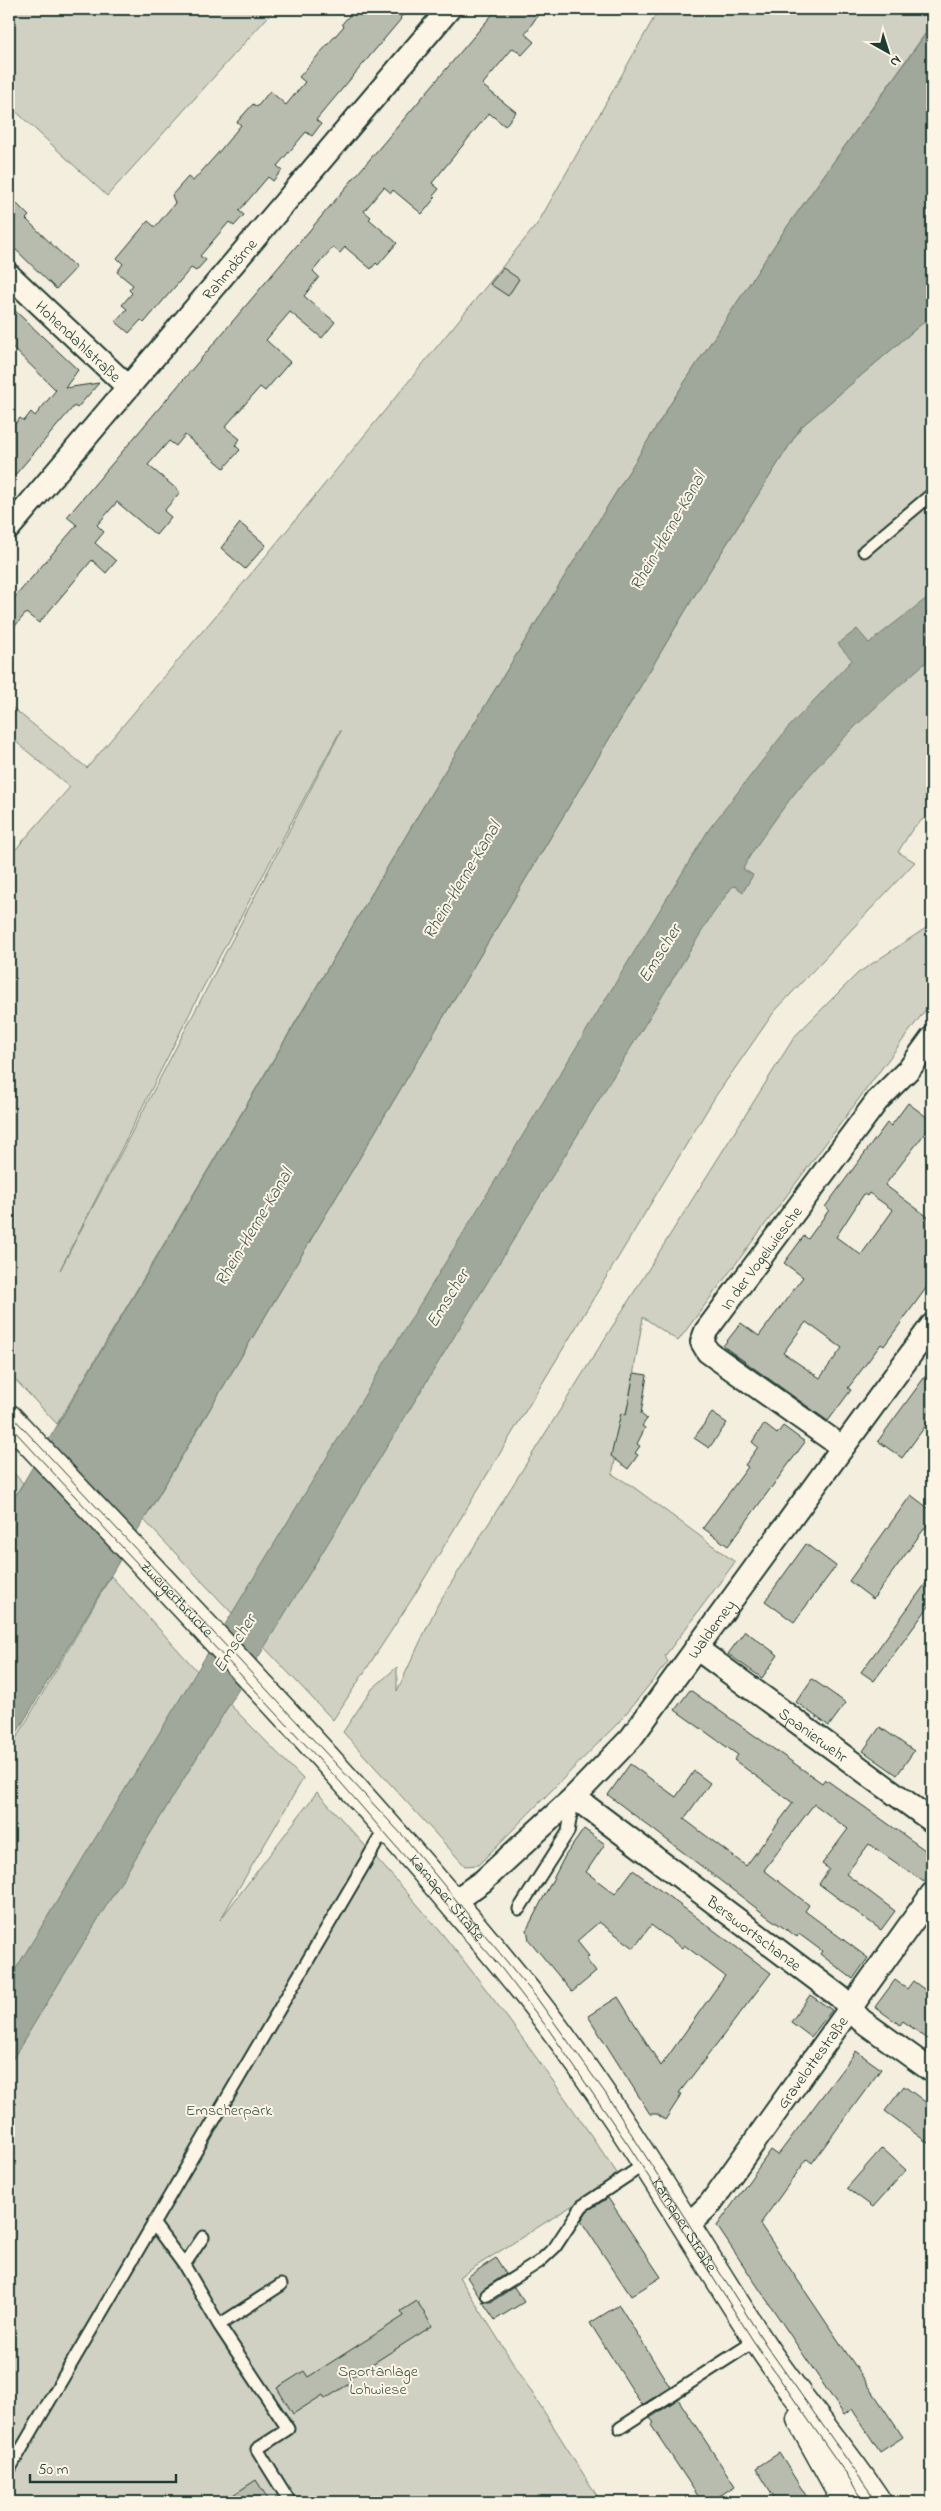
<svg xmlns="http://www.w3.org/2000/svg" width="941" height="2511" viewBox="0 0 941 2511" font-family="'Indie Flower',sans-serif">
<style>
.green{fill:#d0d1c2;stroke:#78877b;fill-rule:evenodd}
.water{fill:#a0a89b;stroke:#6c7d72}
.building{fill:#b8bcae;stroke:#1f3d34;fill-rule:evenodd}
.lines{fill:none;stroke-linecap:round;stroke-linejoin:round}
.service-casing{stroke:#1f3d34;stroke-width:15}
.minor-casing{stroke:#1f3d34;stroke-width:26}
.secondary-casing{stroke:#1f3d34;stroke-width:31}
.service{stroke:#fcf5e5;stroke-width:11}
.minor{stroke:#fcf5e5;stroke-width:22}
.secondary{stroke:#fcf5e5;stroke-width:28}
.tram{stroke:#1f3d34;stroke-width:1}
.labels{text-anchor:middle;stroke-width:4;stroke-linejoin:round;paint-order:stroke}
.street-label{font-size:16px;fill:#1f3d34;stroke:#fcf5e5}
.park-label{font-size:16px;fill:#425b50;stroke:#fcf5e5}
.water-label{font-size:18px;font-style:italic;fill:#465d53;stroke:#fcf5e5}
</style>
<rect width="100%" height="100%" fill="#f3eede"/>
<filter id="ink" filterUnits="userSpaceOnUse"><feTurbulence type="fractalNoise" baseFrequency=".02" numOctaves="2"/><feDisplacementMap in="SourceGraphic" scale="10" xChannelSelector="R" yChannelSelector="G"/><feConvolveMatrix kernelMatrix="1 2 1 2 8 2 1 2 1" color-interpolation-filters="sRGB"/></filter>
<g filter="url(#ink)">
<path class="green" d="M9 9H275L107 196 9 105Z
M659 9H932V24L784 231 671 403 432 792 57 1424 9 1373V857L70 787 9 736V705L87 768 261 562 538 223ZM340 731H341L60 1270 199 995Z
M932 315V811L913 828 898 852 915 862 774 1012 715 1097 412 1599 333 1720 144 1520 702 583 801 427Z
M932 924V1001L678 1341 643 1317 628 1405 612 1474 632 1486 735 1562 665 1656 668 1662 619 1722 478 1865 465 1866 343 1732 372 1689 397 1667V1691L438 1604 795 1036 858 973Z
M9 1468 23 1483 9 1506Z
M111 1576 198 1672 303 1779 220 1920 317 1792C356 1836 397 1880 435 1925 501 2005 560 2090 619 2176L459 2277 601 2502H9V1751Z"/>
<path class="water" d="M932 25V315L801 427 702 583 9 1746V1507L432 792 671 403 784 231Z
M932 594V657C873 708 816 760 772 824 762 838 751 852 743 869L753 875 743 892 735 886 732 887 710 918 9 2065V1980L709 829 787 729 852 660 838 644 857 629 869 643Z"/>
<path class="building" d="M355 9H408L400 18 401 19 316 120 321 124 312 136 306 132 277 166 282 170 273 181 268 177 239 211 244 215 234 226 229 222 200 256 206 260 196 271 191 268 144 323 141 320 129 333 116 322 127 309 122 305 132 293 129 290 133 285 117 272 123 264 117 258 148 221 155 227 175 203 172 195 188 177 193 181 218 153 241 125 237 122 253 104 257 107 270 91 286 105 305 82 299 77 344 26 342 24Z
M497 9H542L525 34 534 42 522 55 513 48 482 85 516 112 505 126 489 113 432 183 439 189 433 196 435 198 422 214 393 190 391 193 384 187 364 211 371 217 369 219 397 243 378 265 376 263 371 269 345 247 340 253 333 247 313 271 319 277 304 296 335 322 322 338 290 312 266 340 290 362 265 391 260 387 225 427 240 439 235 445 240 450 224 468 185 435 176 446 169 441 148 465 180 492 164 511 171 517 156 535 117 502 97 525 104 532 95 543 116 561 106 573 92 560 39 623 26 613 9 633V604L77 525 67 517Z
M9 196 29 216 26 219 76 268 56 289 9 243Z
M503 268 519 279 508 296 490 284Z
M9 305 78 370 65 388 99 383 77 408 74 406 9 482V431L20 418 24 421 31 412 35 416 56 390 9 344Z
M240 523 266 545 245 569 221 548Z
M908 1103 932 1121V1124L885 1185 932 1220V1280L884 1346 881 1344 848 1388 851 1390 828 1421 723 1346 741 1323 759 1336 803 1277 784 1263 804 1236 808 1239 829 1210 825 1207 887 1123 891 1126ZM869 1193 893 1210 861 1255 836 1237 864 1194 867 1196ZM806 1322 842 1348 820 1378 783 1353Z
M932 1367V1417L902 1458 878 1441Z
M634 1373 647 1375 641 1414 647 1419 642 1426 645 1428 637 1444 640 1446 635 1453 638 1455 628 1469 611 1456 621 1413 626 1415Z
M712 1413 727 1423 709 1448 694 1438Z
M764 1424 777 1434 783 1426 805 1442 728 1546 703 1528 748 1467 745 1465 758 1447 752 1442Z
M911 1495 932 1511V1518L873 1599 849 1581Z
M806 1544 836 1566 794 1622 765 1601Z
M932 1575V1602L874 1681 861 1672Z
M745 1631 778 1655 762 1678 728 1654Z
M812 1679 846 1703 829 1726 796 1702Z
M690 1690 822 1783 825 1779 932 1855V1870L924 1882 869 1844 846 1874 895 1911 881 1930 819 1884 829 1869 822 1864 848 1829 814 1804 764 1870 809 1905 805 1911 868 1958 853 1979 820 1954 822 1951 799 1934 797 1937 768 1917 608 1795 630 1764 676 1797 694 1771 710 1783 684 1819 746 1866 793 1803 734 1760 738 1755 675 1710Z
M880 1727 914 1751 897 1775 863 1751Z
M584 1829 605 1844 586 1872 615 1894 633 1870 771 1973 679 2093 682 2094 665 2120 657 2114H650L588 2016 618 1997 661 2066 725 1976 684 1945 682 1948 651 1925 634 1948 599 1922 577 1941 589 1956 586 1959 596 1972 572 1992 529 1940 527 1929 565 1856Z
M895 1980 907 1989 913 1981 932 1995V2042L903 2021 900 2025 875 2007Z
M810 1995 832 2010 811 2037 791 2022Z
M856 2051 881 2069 812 2163 807 2159 760 2224 903 2437 880 2452 852 2409 844 2415 717 2226 771 2150 778 2155Z
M904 2086 932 2107V2146L885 2111Z
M882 2148 906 2170 873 2207 847 2188Z
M608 2198 661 2277 631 2296 581 2221 587 2211Z
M496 2258 506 2274 483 2289 480 2297 467 2277Z
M514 2287 524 2302 495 2320 482 2301 491 2302Z
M417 2301 432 2326 350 2378 352 2382 325 2399 323 2395 293 2414 277 2388 304 2371 308 2377 349 2351 404 2316 401 2311Z
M619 2305 670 2387 642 2405 590 2323Z
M678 2399 735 2486 710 2502H702L651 2425 654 2423 650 2418Z
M779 2453 810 2502H777L756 2468Z
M256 2480 270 2502H222Z"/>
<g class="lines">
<defs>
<path id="service" d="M864 551 932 494
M519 1909 568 1832 573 1801
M153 2223 184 2265 203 2237
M184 2265 219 2325 288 2429 257 2449 290 2502
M487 2295 539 2262 555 2247 582 2206 645 2164
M219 2325 281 2285
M620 2428 758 2339
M9 2470 386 1827"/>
<g id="minor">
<path id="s1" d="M9 275 128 387"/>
<path id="s2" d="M9 528 449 9"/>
<path id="s3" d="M842 1447 708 1352 702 1342 706 1331 877 1101 910 1068 932 1038"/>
<path id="s4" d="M696 1648 932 1821"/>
<path id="s5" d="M574 1797 840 1997 861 2020 932 2071"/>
<path id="s6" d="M453 1902 483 1881 574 1797 631 1738 932 1325"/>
<path id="s7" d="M686 2227 710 2204 932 1894"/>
</g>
<g id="secondary">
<path id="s8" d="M9 1419C185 1607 367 1793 529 1995 615 2104 686 2228 761 2344 797 2399 841 2447 877 2502"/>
<path d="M801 2419 847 2502"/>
</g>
</defs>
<use href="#service" class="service-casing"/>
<use href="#minor" class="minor-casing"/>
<use href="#secondary" class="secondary-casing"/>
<use href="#service" class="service"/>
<use href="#minor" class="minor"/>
<use href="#secondary" class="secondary"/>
<path class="tram" d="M9 1413 405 1838 536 1997 606 2094 766 2345 877 2502
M9 1425 342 1784 502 1969 549 2030 629 2146 754 2342 851 2481 863 2502"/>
</g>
</g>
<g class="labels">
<g class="street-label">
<text dy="6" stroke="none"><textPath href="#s2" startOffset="340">Rahmdörne</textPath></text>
<text dy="6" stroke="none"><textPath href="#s1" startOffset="96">Hohendahlstraße</textPath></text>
<text dy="6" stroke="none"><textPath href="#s3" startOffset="279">In der Vogelwiesche</textPath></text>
<text dy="6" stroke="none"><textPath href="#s8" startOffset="246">Zweigertbrücke</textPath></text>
<text dy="6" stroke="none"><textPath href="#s6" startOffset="378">Waldemey</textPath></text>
<text dy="6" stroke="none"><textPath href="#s4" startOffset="146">Spanierwehr</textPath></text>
<text dy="6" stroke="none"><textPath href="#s8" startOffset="649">Karnaper Straße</textPath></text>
<text dy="6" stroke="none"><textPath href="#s5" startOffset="226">Berswortschanze</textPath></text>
<text dy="6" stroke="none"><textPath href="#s7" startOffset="208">Gravelottestraße</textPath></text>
<text dy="6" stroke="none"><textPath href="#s8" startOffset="1054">Karnaper Straße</textPath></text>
</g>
<g class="park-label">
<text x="229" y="2115">Emscherpark</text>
<text x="378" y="2376">Sportanlage<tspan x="378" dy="18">Lohwiese</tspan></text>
</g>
<g class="water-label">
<text transform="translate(667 531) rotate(-60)" y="6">Rhein-Herne-Kanal</text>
<text transform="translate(461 880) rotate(-59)" y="6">Rhein-Herne-Kanal</text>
<text transform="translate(659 953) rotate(-58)" y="6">Emscher</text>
<text transform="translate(253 1227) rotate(-59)" y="6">Rhein-Herne-Kanal</text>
<text transform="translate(447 1298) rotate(-58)" y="6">Emscher</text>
<text transform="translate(234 1643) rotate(-58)" y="6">Emscher</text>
</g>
</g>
<rect width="941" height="2511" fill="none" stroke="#fcf5e5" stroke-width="30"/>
<rect x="15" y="15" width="911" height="2481" fill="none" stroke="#1f3d34" stroke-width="2" filter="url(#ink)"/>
<g transform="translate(888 52) rotate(141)" stroke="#fcf5e5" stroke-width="4" paint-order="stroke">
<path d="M0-4L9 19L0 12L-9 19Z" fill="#1f3d34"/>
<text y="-8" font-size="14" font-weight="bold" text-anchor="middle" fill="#1f3d34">N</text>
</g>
<path d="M30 2474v8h146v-8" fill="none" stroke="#1f3d34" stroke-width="2.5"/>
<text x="38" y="2474" font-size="15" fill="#1f3d34" stroke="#fcf5e5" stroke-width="4" paint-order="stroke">50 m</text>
</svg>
